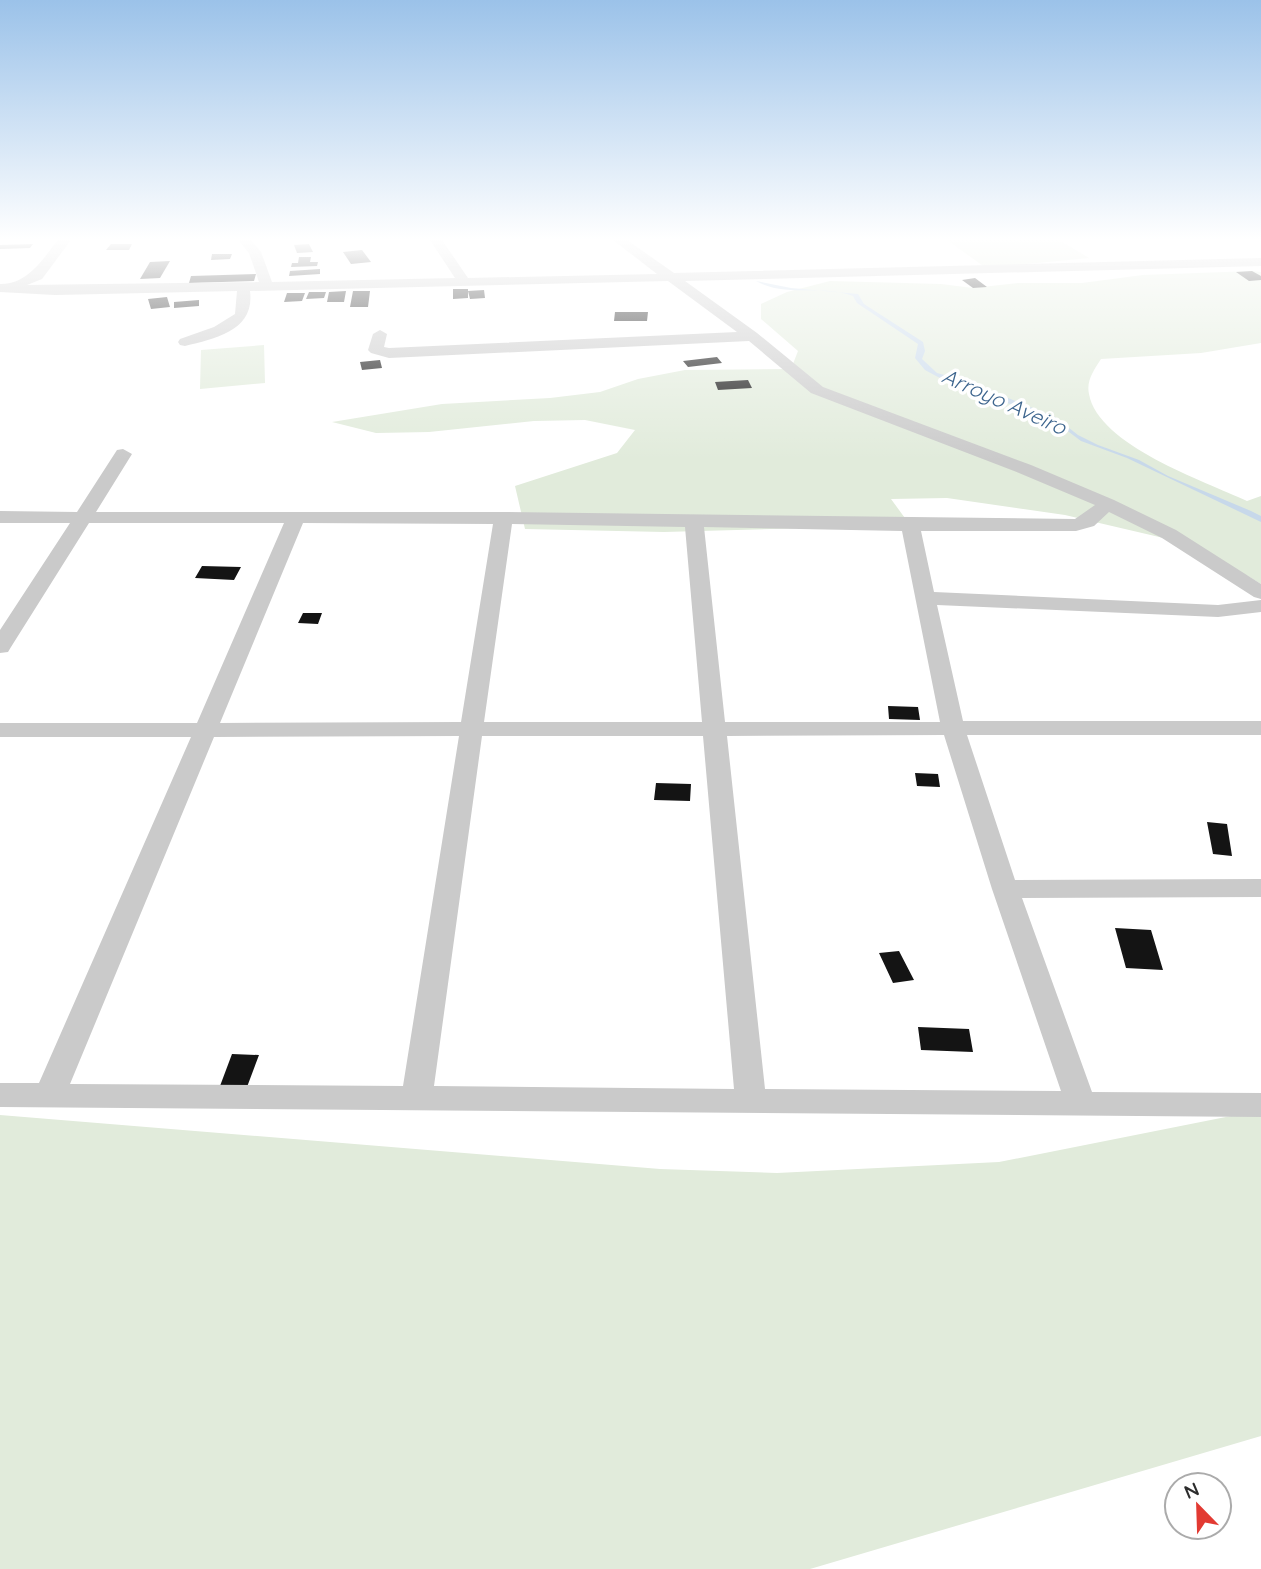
<svg xmlns="http://www.w3.org/2000/svg" width="1261" height="1569" viewBox="0 0 1261 1569" font-family="Quicksand,sans-serif">
<style>
.green{fill:#e1ebdb}
.water{fill:#c7d8ea}
.building{fill:#141414}
.lines{fill:none;stroke-linecap:round;stroke-linejoin:round}
.minor{fill:#cacaca;fill-rule:evenodd}
.labels{text-anchor:middle;stroke-width:7;stroke-linejoin:round;paint-order:stroke}
.far-water-label{font-size:21px;font-style:italic;fill:#3d658e;stroke:#fff}
</style>
<rect width="100%" height="100%" fill="#fff"/>
<path class="green" d="M947 240H1059L1089 258 986 268Z
M1252 271 1261 272V343L1201 353 1101 359C1094 370 1086 381 1089 394 1098 445 1204 481 1247 501L1261 496V584L1248 576 1192 554 1172 540 1065 515 947 498 891 499 910 525 664 532 525 529 515 486 617 453 635 430 585 420 534 421 429 432 376 433 332 422 442 404 550 398 600 392 638 379 685 370 791 369 798 351 761 319V304L787 292 830 281 941 284 973 288 1018 283H1082L1143 275Z
M264 345 265 383 200 389 201 350Z
M1261 1110V1436L810 1569H0V1115L660 1169 777 1173 999 1162Z"/>
<path class="water" d="M756 281 791 288 858 294 864 304 923 342 925 351 922 359 937 373 963 380 1055 417 1078 435 1098 445 1139 460 1168 476 1251 511 1261 516V522L1127 458 1081 441 1057 423 1039 415 938 377 925 370 915 358 918 344 857 303 853 296C824 284 787 298 756 281Z"/>
<path class="building" d="M33 244 30 248 0 249V245Z
M111 244H132L129 250H106Z
M309 244 313 252 297 253 294 245Z
M362 250 371 262 351 264 343 252Z
M212 254H232L230 259 211 260Z
M299 257H311L310 262H318L317 266 291 267 292 263H298Z
M170 261 160 278 140 279 150 262Z
M320 269V274L289 276 290 271Z
M1252 271 1261 276V280L1249 281 1236 272Z
M256 274 254 281 189 283 191 276Z
M975 278 987 287 973 288 962 280Z
M453 289H468V298L453 299Z
M484 290 485 298 470 299 468 291Z
M346 291 344 302H327L329 292Z
M353 291H370L368 307H350Z
M309 292H326L324 298 306 299Z
M287 293H305L302 301 284 302Z
M167 297 170 307 151 309 148 299Z
M199 300V306L174 308V302Z
M615 312H648L647 321H614Z
M717 357 722 363 688 367 683 361Z
M380 360 382 368 362 370 360 362Z
M748 380 752 388 718 390 715 382Z
M202 566 241 567 234 580 195 578Z
M303 613H322L318 624 298 623Z
M888 706 918 707 920 720 889 719Z
M915 773 938 774 940 787 917 786Z
M656 783 691 784 690 801 654 800Z
M1207 822 1227 824 1232 856 1213 854Z
M1115 928 1151 930 1163 970 1126 968Z
M899 951 914 980 893 983 879 953Z
M918 1027 969 1029 973 1052 921 1050Z
M232 1054 259 1055 247 1087 220 1086Z"/>
<g class="lines">
<path class="minor" d="M58 240H71L42 279 27 285 259 282 249 253 238 240H251L261 252 272 282 455 278 430 240H442L468 278 657 274 613 240H627L674 273 1261 258V266L685 281 757 333 823 387 1031 465 1114 500 1176 530 1261 584V599L1254 597 1162 538 1109 512 1094 526 1076 531H921L934 592 1218 605 1261 600V612L1218 617 937 605 963 721H1261V735H967L1015 880 1261 879V897L1022 898 1092 1092 1261 1093V1117L0 1107V1083H39L191 737H0V723H197L284 523H89L11 647 8 652 0 653V630L70 523H0V511L77 512 117 450 123 449 132 454 96 512H503L1075 519 1095 505 1019 473 811 393 749 341 389 358 371 353 368 350 373 334 380 330 387 334 384 347 389 348 737 332 668 281 250 291C255 330 217 338 185 346L180 345 178 342 180 339 214 327 235 314 237 291 55 295 0 292V284C27 285 43 259 58 240ZM303 523 493 524 461 722 220 723ZM512 524 685 527 702 722H484ZM704 527 902 531 940 722H725ZM944 735 992 889 1061 1091 765 1089 727 736ZM459 736 403 1086 70 1084 214 737ZM482 736H703L734 1089 434 1086Z"/>
</g>
<linearGradient id="sky" x2="0" y2="1"><stop stop-color="#9bc2e9"/><stop offset="0.52" stop-color="#fff"/><stop offset="1" stop-color="#fff" stop-opacity="0"/></linearGradient>
<rect width="1261" height="460" fill="url(#sky)"/>
<g class="labels">
<g class="far-water-label">
<text transform="translate(1004 402) rotate(24)" y="7">Arroyo Aveiro</text>
</g>
</g>
<g transform="translate(1198 1506) rotate(337)"><circle r="33" fill="#ffffff" stroke="#ababab" stroke-width="2"/>
<path d="M0-5L12 26L0 18L-12 26Z" fill="#e23a32"/>
<text y="-10" font-size="19" font-weight="bold" text-anchor="middle" fill="#2d2d2d">N</text>
</g>
</svg>
